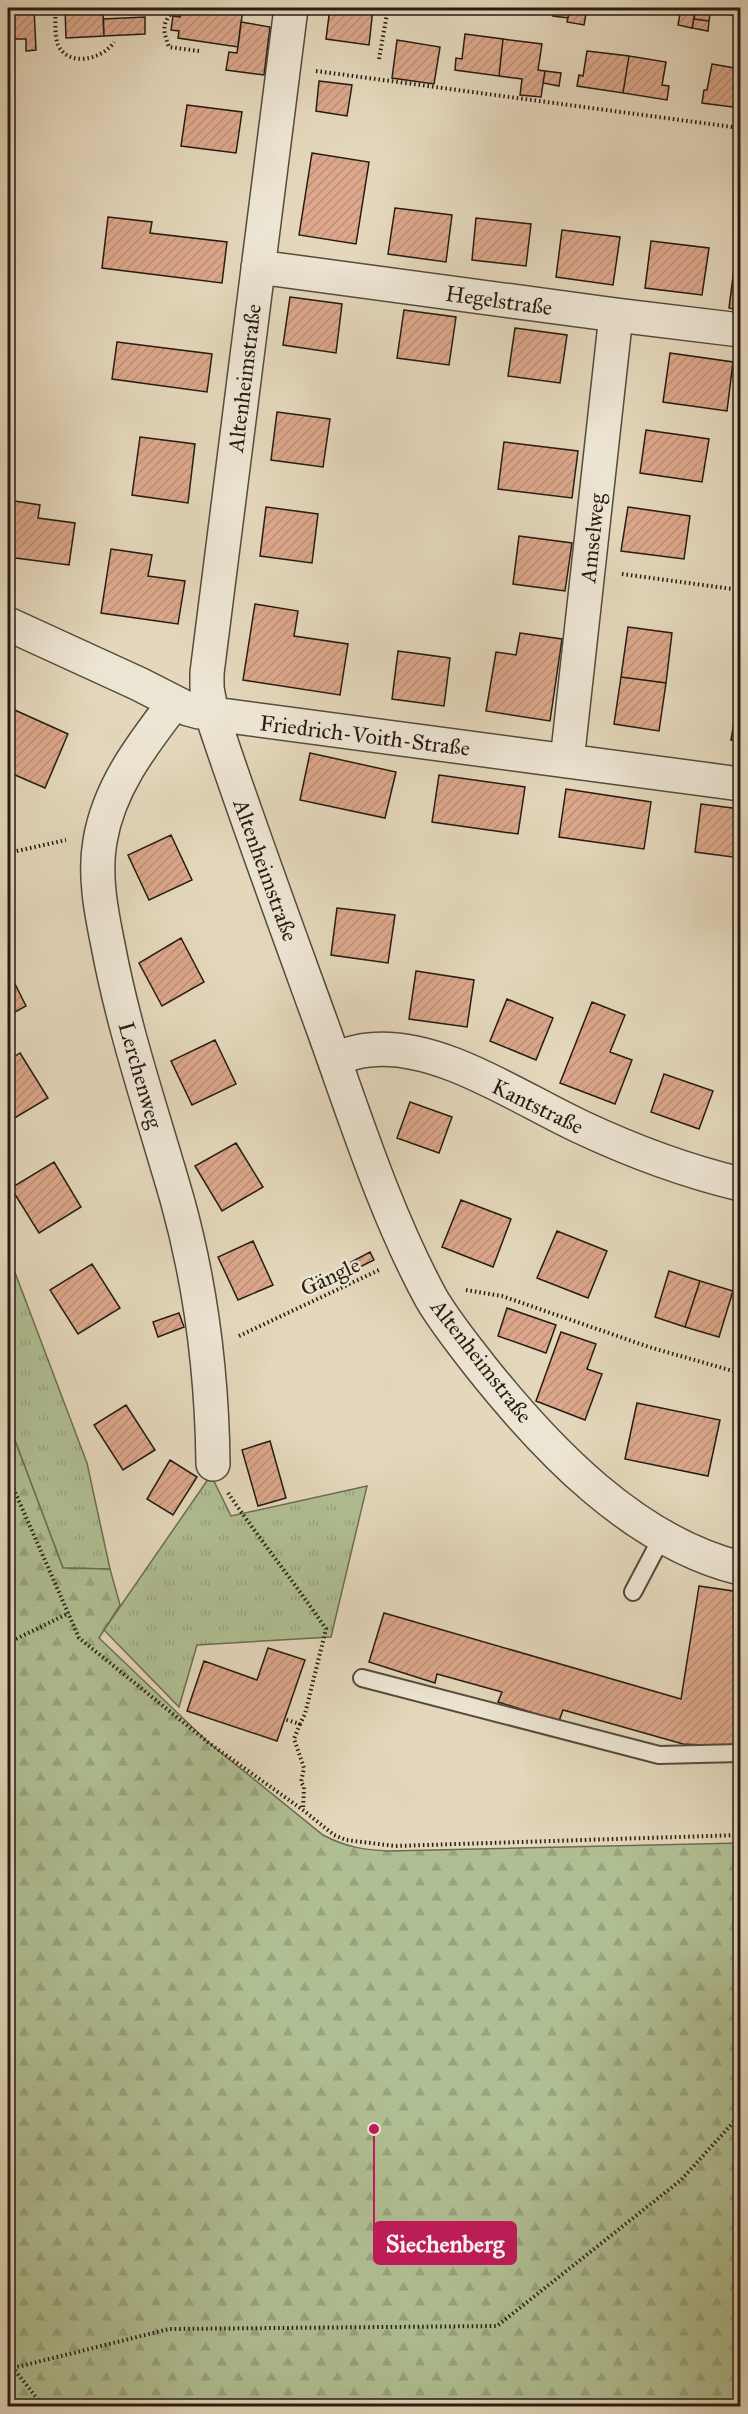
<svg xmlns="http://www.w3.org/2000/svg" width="748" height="2414" viewBox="0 0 748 2414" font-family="'IM FELL Great Primer',serif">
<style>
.grass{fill:url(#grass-tufts);stroke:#6a6e53;stroke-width:1.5}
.forest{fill:url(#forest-firs);stroke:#6a6e53;stroke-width:1.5}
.building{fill:url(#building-hatch);stroke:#251c13;stroke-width:1.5}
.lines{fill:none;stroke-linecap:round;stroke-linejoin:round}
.lane-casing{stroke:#554b3d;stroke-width:20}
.street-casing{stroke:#554b3d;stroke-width:36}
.path{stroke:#251c13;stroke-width:4;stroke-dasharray:1.5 3;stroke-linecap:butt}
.lane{stroke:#ede5d3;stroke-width:16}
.street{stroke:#ede5d3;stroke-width:33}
.labels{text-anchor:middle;stroke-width:4.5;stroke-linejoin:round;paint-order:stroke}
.street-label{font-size:22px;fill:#251c13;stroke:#ede5d3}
.leader{fill:none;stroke:#c2185b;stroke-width:2}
.callout-dot{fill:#c2185b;stroke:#ede5d3;stroke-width:2}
.callout{fill:#c2185b;stroke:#c2185b;stroke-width:2}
.callout-label{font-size:24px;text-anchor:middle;font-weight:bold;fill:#fff}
</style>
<defs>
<pattern id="grass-tufts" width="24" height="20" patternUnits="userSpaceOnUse" patternTransform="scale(1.5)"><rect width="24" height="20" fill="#b0bf93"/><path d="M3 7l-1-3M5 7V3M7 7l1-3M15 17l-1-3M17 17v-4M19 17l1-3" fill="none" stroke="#97a47e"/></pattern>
<pattern id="forest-firs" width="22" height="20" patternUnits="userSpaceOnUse" patternTransform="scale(1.5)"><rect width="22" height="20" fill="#b0bf93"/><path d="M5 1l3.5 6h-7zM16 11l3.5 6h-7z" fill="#97a47e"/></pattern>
<pattern id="building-hatch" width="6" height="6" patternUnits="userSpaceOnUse" patternTransform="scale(1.5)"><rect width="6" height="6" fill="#dca78b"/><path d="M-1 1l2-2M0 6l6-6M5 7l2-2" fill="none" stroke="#bd8f77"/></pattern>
</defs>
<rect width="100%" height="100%" fill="#e4d7bb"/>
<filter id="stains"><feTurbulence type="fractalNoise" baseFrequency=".00333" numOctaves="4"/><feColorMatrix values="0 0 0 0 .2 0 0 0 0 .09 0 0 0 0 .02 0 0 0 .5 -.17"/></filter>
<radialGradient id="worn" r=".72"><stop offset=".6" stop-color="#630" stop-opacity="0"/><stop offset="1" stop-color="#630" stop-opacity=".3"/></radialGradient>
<path class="grass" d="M8 1254 87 1463 110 1569 63 1568 8 1422Z
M211 1475 231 1516 367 1486 331 1637 197 1645 179 1707 104 1630Z"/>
<path class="forest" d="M8 1422 63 1568 110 1569 120 1605 99 1638 209 1743 323 1835C345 1847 365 1850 389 1851L740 1843V2406H8Z"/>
<path class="building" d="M8 8H34L36 50 26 51V39H10L11 55H8Z
M65 8H103L104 36 66 38Z
M182 8H243L238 47 178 38 179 31 171 30 173 16 180 17Z
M330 8H373L369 45 326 39Z
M555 8H570L568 18 553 16Z
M570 8H587L584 25 567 22Z
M681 8H696L692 28 678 25Z
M696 8H711L709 21 694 19Z
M728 8H740V17L727 14Z
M145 17V34L104 36 103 19Z
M694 19 709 21 708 31 692 28Z
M241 22 270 27 264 75 226 70 229 52 237 53Z
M465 34 503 39 499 76 455 70 456 58 462 59Z
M503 39 542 44 538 70 545 71 541 97 520 95 522 79 499 76Z
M397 40 440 47 434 84 392 78Z
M587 51 629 56 623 93 577 86 579 75 583 76Z
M629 56 666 62 662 85 669 86 667 100 623 93Z
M712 64 740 69V108L702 103 704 90H707Z
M545 71 561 73 559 86 543 83Z
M319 81 352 85 347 116 316 111Z
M187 105 242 112 236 153 181 146Z
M312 153 369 162 356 244 299 235Z
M395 208 452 215 446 262 388 254Z
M108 217 152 222 150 233 227 242 222 283 102 268Z
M476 218 531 224 526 266 472 260Z
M740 223V310L729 308Z
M562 230 620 237 613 285 556 277Z
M651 241 709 248 702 295 645 288Z
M290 297 342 304 336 353 283 345Z
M404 310 456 317 449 365 397 358Z
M515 328 567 335 560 383 508 376Z
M117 342 212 354 207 392 112 379Z
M670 353 733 362 727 411 663 402Z
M277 412 330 419 323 467 271 460Z
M646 430 709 439 702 482 640 473Z
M140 437 195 444 188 503 132 495Z
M504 442 578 451 572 498 498 489Z
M8 500 40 505 38 518 75 523 69 565 8 557Z
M266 507 318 514 312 563 260 556Z
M628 507 690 516 684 559 621 551Z
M519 536 572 543 565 591 513 584Z
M111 549 152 555 148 576 185 581 178 624 101 613Z
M255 604 298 611 294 636 348 644 340 695 243 680Z
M628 627 672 633 666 683 621 677Z
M520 633 562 639 550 721 486 711 496 652 516 655Z
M398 651 450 658 444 706 392 699Z
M621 677 666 683 659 731 614 724Z
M739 693H740V741L731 740Z
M8 707 68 734 45 788 8 772Z
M310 753 396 772 385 818 300 800Z
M439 775 525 787 518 834 432 822Z
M566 789 651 802 644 849 559 837Z
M701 804 740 809V858L695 852Z
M171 835 192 880 149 900 128 855Z
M337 908 395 915 388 963 331 955Z
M181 938 204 982 162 1006 139 963Z
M8 970 26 1006 8 1016Z
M416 971 474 980 467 1027 409 1019Z
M507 999 553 1018 536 1060 490 1041Z
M592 1002 625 1015 610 1052 632 1060 615 1104 560 1083Z
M215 1040 236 1084 192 1105 171 1061Z
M20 1053 48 1098 8 1122V1061Z
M664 1074 713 1091 699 1129 651 1112Z
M410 1102 452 1117 439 1153 397 1138Z
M236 1143 263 1187 222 1211 195 1166Z
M54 1162 81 1207 39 1233 11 1188Z
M461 1200 511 1219 493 1267 442 1247Z
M557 1231 607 1251 588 1298 537 1278Z
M253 1241 273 1285 238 1300 218 1257Z
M370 1252 374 1260 354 1270 351 1262Z
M92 1264 120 1308 78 1334 50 1290Z
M669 1271 700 1281 685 1327 655 1317Z
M700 1281 733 1291 719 1337 685 1327Z
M507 1308 556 1325 546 1353 498 1336Z
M179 1313 184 1327 158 1337 153 1322Z
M561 1332 596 1344 587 1369 602 1374 585 1420 536 1401Z
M637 1403 720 1420 708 1476 625 1459Z
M126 1405 155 1450 123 1470 94 1425Z
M270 1441 286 1498 258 1506 242 1450Z
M170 1460 197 1477 173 1515 147 1499Z
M699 1586 740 1592V1747L683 1744 563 1710 559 1721 498 1702 502 1692 437 1674 435 1683 369 1662 384 1613 681 1699Z
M268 1648 305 1660 277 1741 187 1711 204 1661 257 1680Z"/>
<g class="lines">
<defs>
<path id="lane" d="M633 1592 662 1537
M362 1678 659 1755 740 1753"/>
<path id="street" d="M291 8 207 673V688L212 715C247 821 286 926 324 1031 356 1120 386 1215 431 1298 445 1322 463 1344 480 1366 546 1449 634 1542 740 1568
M258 267 616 315 740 330
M8 624 139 684 188 709 199 712 740 784
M174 703C142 745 109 787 100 841 94 875 101 911 108 945 124 1031 153 1115 177 1199 201 1285 212 1374 213 1464
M567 761 616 315
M334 1059C345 1055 357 1051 369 1050 439 1042 520 1099 581 1127 632 1151 686 1171 740 1184"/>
</defs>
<use href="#lane" class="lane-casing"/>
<use href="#street" class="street-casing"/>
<path class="path" d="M55 8C56 18 54 35 58 45 69 68 103 59 114 42
M176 8C162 23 162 28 169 47L199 51
M379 59 388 8
M316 71 740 128
M622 574 740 590
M8 853 66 840
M466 1290 502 1296 649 1347 740 1373
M239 1336 379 1270
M8 1476 79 1638 209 1743 303 1810 334 1835 346 1840 395 1846 740 1835
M228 1493C260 1540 295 1583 326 1629L305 1714 300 1724 284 1719
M8 1643 69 1613
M300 1724 294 1739 304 1768 301 1782 304 1787 303 1810
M8 2354 13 2368 43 2406
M13 2368 169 2329 497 2326 681 2180 740 2115"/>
<use href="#lane" class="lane"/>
<use href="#street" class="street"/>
</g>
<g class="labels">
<g class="street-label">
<text transform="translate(499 300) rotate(8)" y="8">Hegelstraße</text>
<text transform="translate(244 378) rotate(-83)" y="8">Altenheimstraße</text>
<text transform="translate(592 538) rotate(-84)" y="8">Amselweg</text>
<text transform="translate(365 735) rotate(7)" y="8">Friedrich-Voith-Straße</text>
<text transform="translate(266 870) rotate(70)" y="8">Altenheimstraße</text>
<text transform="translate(141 1075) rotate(74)" y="8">Lerchenweg</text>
<text transform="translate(538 1106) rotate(26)" y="8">Kantstraße</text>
<text transform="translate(330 1276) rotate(-25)" y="8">Gängle</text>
<text transform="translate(482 1361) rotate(52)" y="8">Altenheimstraße</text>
</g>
</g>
<path class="leader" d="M374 2129L374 2243"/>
<circle class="callout-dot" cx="374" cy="2129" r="6"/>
<rect class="callout" x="374" y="2222" width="142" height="42" rx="6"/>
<g class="callout-label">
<text x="445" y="2252">Siechenberg</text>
</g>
<rect width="748" height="2414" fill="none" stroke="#e4d7bb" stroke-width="30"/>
<rect x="9" y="9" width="730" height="2396" fill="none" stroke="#251c13" stroke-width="3"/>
<rect x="15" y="15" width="718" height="2384" fill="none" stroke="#251c13" stroke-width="1.5"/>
<rect width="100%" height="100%" filter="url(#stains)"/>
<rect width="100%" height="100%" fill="url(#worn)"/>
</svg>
